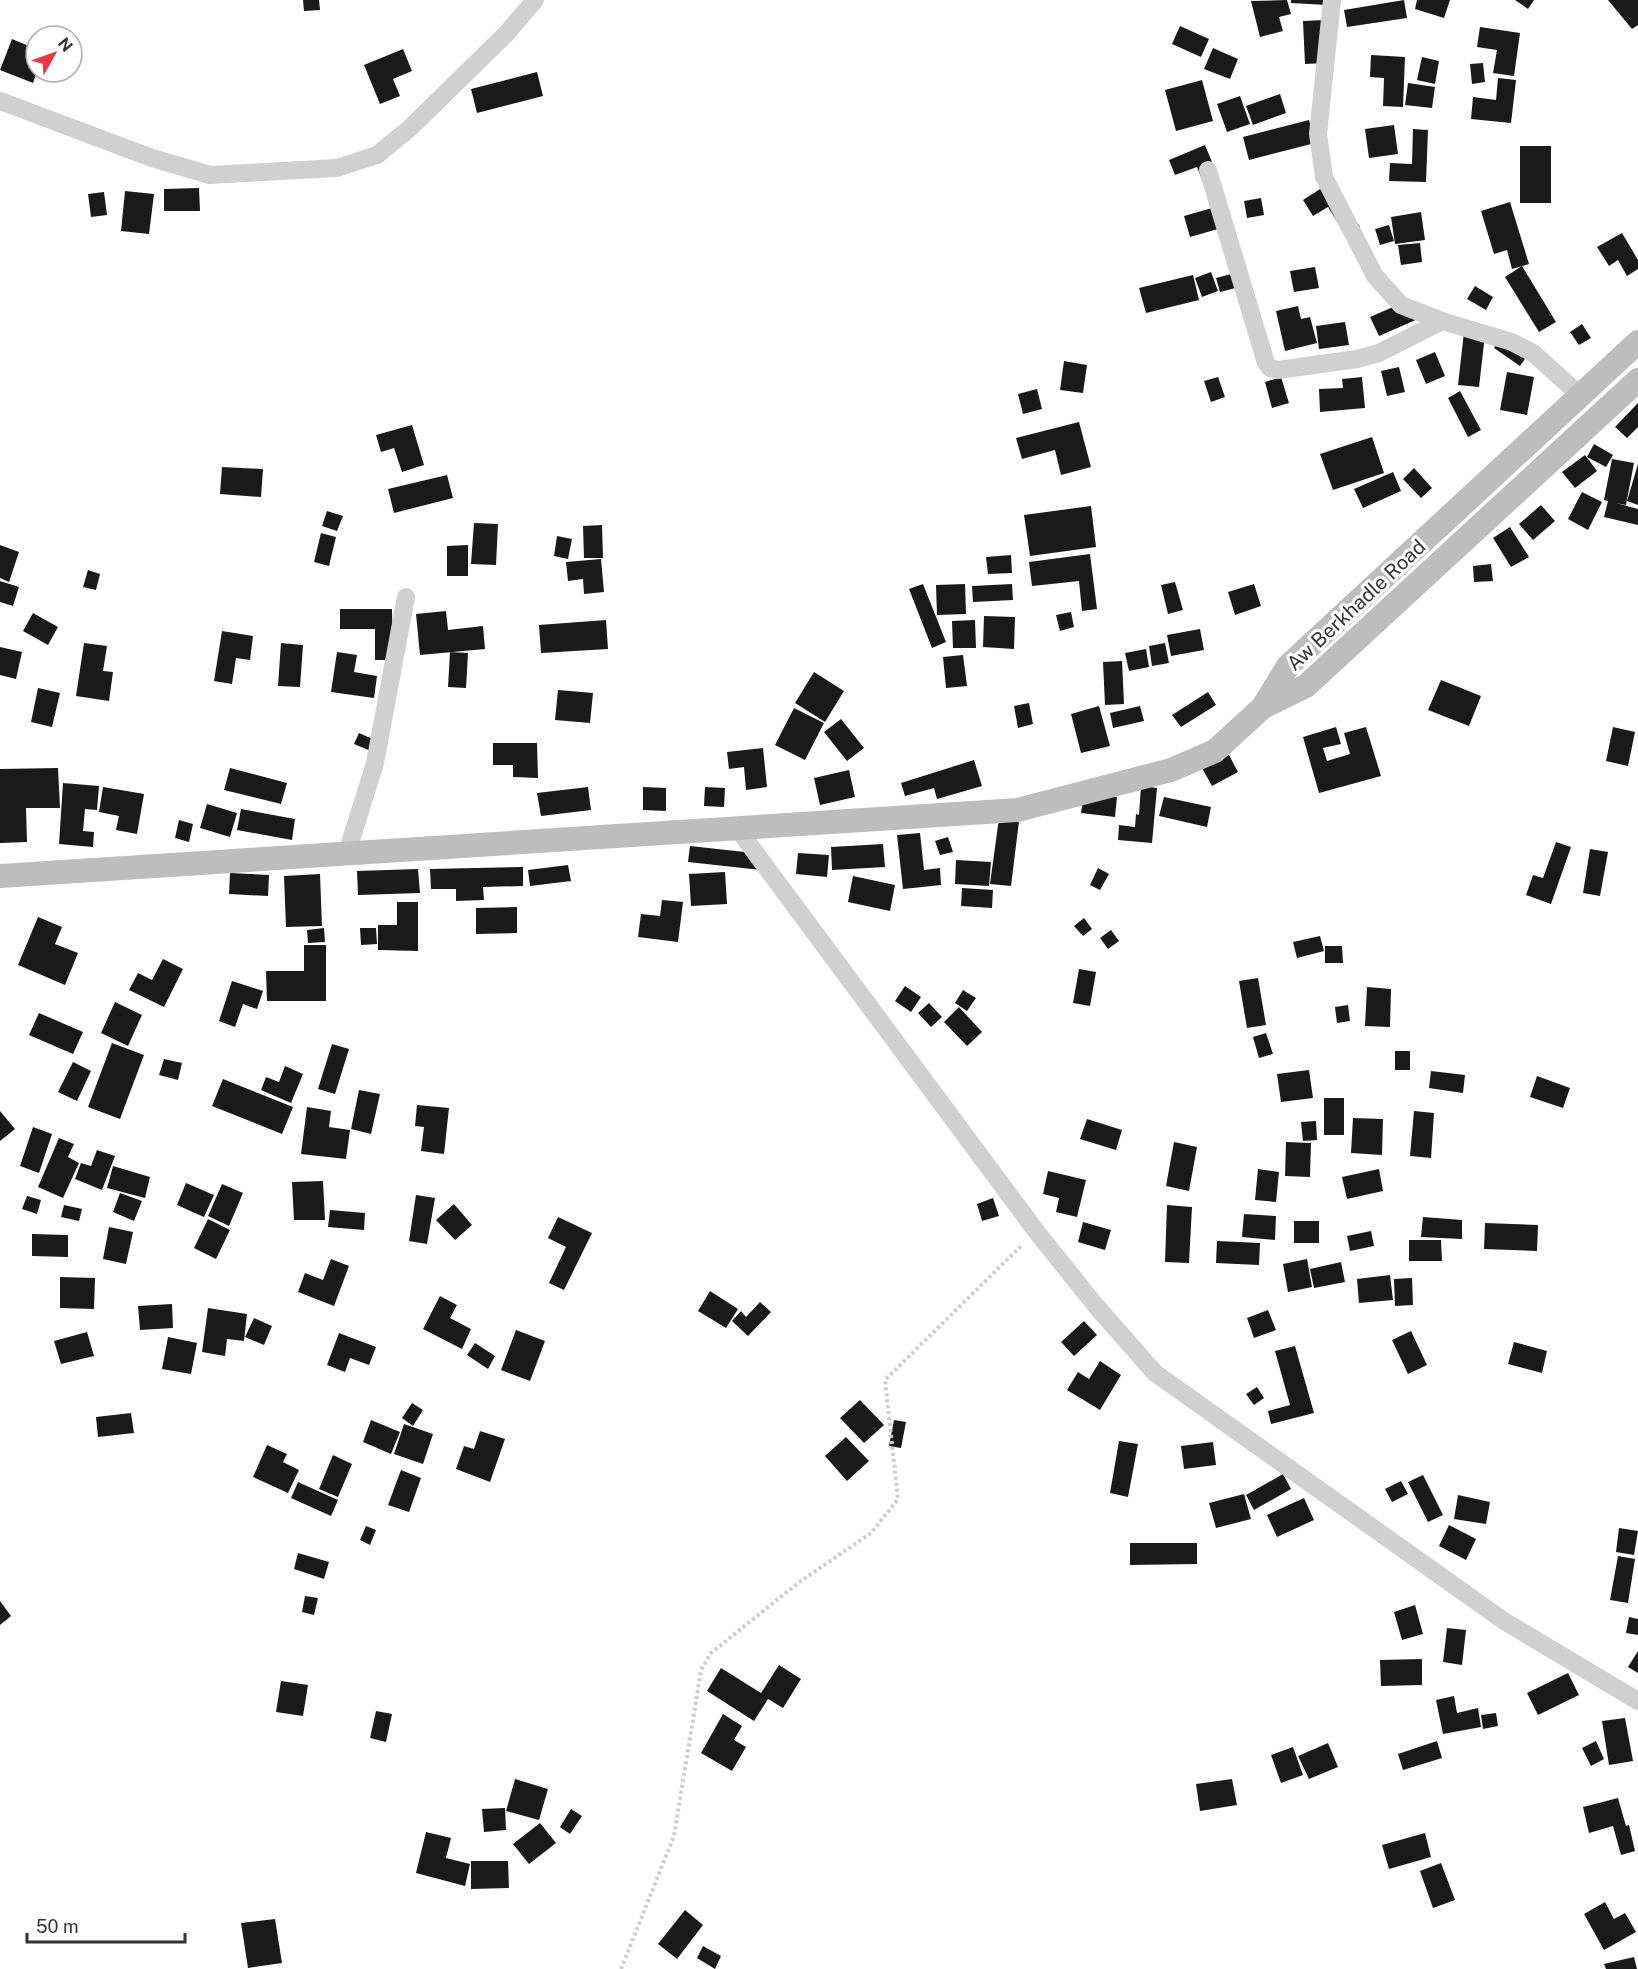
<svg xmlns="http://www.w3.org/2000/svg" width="1638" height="1969" viewBox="0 0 1638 1969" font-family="'Public Sans',sans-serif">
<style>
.building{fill:#1a1a1a}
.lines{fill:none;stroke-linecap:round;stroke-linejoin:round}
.path{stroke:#cdcdcd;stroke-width:4;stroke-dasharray:3 3;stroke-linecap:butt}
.street{stroke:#d0d0d0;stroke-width:18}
.secondary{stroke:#bdbdbd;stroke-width:24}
.labels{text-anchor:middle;stroke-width:6;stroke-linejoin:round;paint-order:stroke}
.street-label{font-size:20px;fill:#333;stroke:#fff}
</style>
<rect width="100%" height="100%" fill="#fff"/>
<path class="building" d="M303 0H319L320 10 304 11Z
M1287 0 1291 14 1279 17 1283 31 1260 37 1251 1Z
M1291 0H1327V5L1291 3Z
M1404 0 1407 18 1347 27 1344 10Z
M1417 0H1450L1444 18 1415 9Z
M1515 0H1534L1528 9Z
M1608 0H1638V25L1632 29Z
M1325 20 1326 63 1305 64 1303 21Z
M1180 26 1209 39 1201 57 1172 44Z
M1480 27 1520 33 1514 76 1493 73 1497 50 1477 47Z
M12 39 36 49 37 72 33 83 0 70Z
M1213 48 1238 59 1230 79 1204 69Z
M403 49 412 71 393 79 400 96 380 104 364 65Z
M1371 55 1405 57 1403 107 1383 106 1384 78 1370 77Z
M1422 57 1439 61 1435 84 1417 80Z
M1483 63 1485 82 1472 84 1470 64Z
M537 72 543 96 477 113 471 89Z
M1498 78 1516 80 1511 123 1471 119 1473 97 1496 100Z
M1202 80 1213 121 1176 131 1165 90Z
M1408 83 1435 87 1432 108 1405 105Z
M1280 94 1286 113 1253 125 1246 106Z
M1240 96 1250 124 1227 132 1217 104Z
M1309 120 1315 143 1249 160 1243 137Z
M1394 125 1398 154 1369 158 1365 129Z
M1413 129 1428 130 1426 182 1389 181 1390 163 1412 164Z
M1205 145 1219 179 1204 185 1197 167 1175 175 1169 160Z
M1520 146H1551V203H1520Z
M1331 182 1360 227 1346 236 1328 207 1313 216 1303 200Z
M199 188 200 211H164V189Z
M125 191 154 194 149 234 121 231Z
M104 192 107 215 91 217 88 194Z
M1261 198 1264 215 1247 218 1244 201Z
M1510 202 1529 264 1512 269 1507 250 1494 254 1481 211Z
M1226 204 1232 225 1190 237 1184 216Z
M1421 212 1425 240 1395 244 1391 217Z
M1389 225 1394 241 1380 245 1375 229Z
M1622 233 1638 260V269L1627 276 1618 260 1609 266 1597 247Z
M1420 243 1422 262 1401 265 1398 245Z
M1522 266 1556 322 1539 332 1505 277Z
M1315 267 1319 288 1294 292 1290 271Z
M1243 271 1247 285 1220 292 1216 278Z
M1211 272 1218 291 1202 297 1195 278Z
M1193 275 1199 300 1146 313 1139 288Z
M1475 286 1493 297 1486 310 1467 299Z
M1409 300 1418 319 1379 336 1370 317Z
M1298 306 1301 319 1310 317 1317 343 1285 351 1276 311Z
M1345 322 1349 345 1319 349 1316 326Z
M1465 323 1486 326 1479 387 1458 385Z
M1582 324 1591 338 1579 345 1570 332Z
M1504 332 1531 350 1520 366 1494 348Z
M1435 352 1445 376 1426 384 1416 360Z
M1064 361 1087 365 1083 393 1060 390Z
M1399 367 1405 392 1387 396 1381 371Z
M1507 372 1534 377 1527 415 1500 410Z
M1218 377 1225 397 1211 402 1204 381Z
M1281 377 1289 403 1272 408 1265 382Z
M1362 377 1365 408 1320 412 1319 389 1343 388 1342 379Z
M1037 389 1042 409 1023 414 1018 394Z
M1460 391 1481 430 1468 437 1448 398Z
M1638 403V427L1627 438 1615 427Z
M1079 422 1091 467 1061 475 1055 450 1022 459 1016 438Z
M412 425 424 465 402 472 394 448 381 452 376 435Z
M1372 437 1384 473 1333 490 1320 454Z
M1594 444 1613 455 1606 467 1587 457Z
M1585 455 1597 471 1575 488 1562 472Z
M1612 459 1634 463 1626 505 1616 503 1638 509V525L1604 517 1608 501 1604 500Z
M1638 464V505L1627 501Z
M222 467 263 469 261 497 220 494Z
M1414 468 1432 488 1421 498 1403 479Z
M1393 472 1401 491 1363 508 1354 489Z
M447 475 453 498 394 513 388 489Z
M1582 492 1602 502 1588 530 1568 519Z
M1541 505 1555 521 1533 540 1519 524Z
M1091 506 1096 547 1030 556 1024 515Z
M327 511 343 516 337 531 322 526Z
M474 523 498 524 496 565 471 564Z
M602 525 603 558H584L583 526Z
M1510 527 1529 557 1511 567 1493 538Z
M321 533 336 537 329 566 314 562Z
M557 536 572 539 568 559 554 556Z
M0 545 19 552 9 582 0 578Z
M468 545V576H447V546Z
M1090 554 1097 609 1082 611 1079 581 1032 586 1029 562Z
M1011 555 1012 573 988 574 986 557Z
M601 559 604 592 584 594 583 579 568 581 566 562Z
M1491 564 1493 581 1474 582 1473 566Z
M88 570 100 574 96 590 83 587Z
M0 581 19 587 13 606 0 602Z
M1175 582 1183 610 1168 614 1161 585Z
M923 584 946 642 932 648 909 589Z
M965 584 966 614 937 615 936 585Z
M1012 584 1013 600 973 602 972 586Z
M1254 584 1261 606 1235 615 1228 592Z
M340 609H392L393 660H375V629H340Z
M446 611 448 630 483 626 485 649 420 655 416 614Z
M1071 612 1074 627 1060 631 1056 615Z
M33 613 58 627 48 645 23 631Z
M984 616 1015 617 1014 649 983 647Z
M606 620 608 649 541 653 539 625Z
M975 620 976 648H953L952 621Z
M1200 629 1204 650 1171 656 1167 635Z
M222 631 253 636 250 660 236 658 232 684 214 681Z
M84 643 107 646 103 671 113 672 109 701 76 696Z
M281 643 303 645 300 687 278 686Z
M1165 643 1169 663 1152 666 1149 646Z
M0 647 22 652 16 679 0 675Z
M1146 649 1149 667 1129 671 1125 653Z
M337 652 357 655 354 672 377 676 374 698 331 692Z
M450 652 468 653 466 688 448 687Z
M963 655 967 686 946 688 943 657Z
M1122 661 1124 704 1105 705 1103 662Z
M814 672 844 691 825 722 795 703Z
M1441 680 1481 696 1469 726 1428 710Z
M38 688 60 693 52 727 31 722Z
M558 690 593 693 590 723 555 720Z
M1208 692 1216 705 1181 727 1172 715Z
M1029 703 1033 724 1018 728 1014 706Z
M1099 706 1110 746 1081 753 1071 714Z
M1140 706 1144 721 1113 728 1110 713Z
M794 708 824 723 805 760 775 745Z
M841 719 864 748 847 761 824 732Z
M1336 727 1341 744 1323 748 1327 761 1350 754 1344 733 1366 727 1381 776 1319 793 1303 737Z
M1613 727 1635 732 1628 766 1606 761Z
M359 733 377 741 373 752 354 744Z
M493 743H537L538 778 513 777V765H493Z
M763 748 767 787 746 790 744 767 729 769 727 752Z
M1229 755 1238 772 1212 786 1202 768Z
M974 760 982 786 937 799 934 788 905 796 901 783Z
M58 768 60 808H26L27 842 0 843V769Z
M230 768 287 783 281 804 224 790Z
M849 770 855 797 820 805 814 778Z
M63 783 99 786 97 810 85 809 83 831 94 832 93 847 59 844Z
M1141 786 1157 788 1152 843 1118 840 1119 825 1135 827 1136 814 1139 815Z
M103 787 144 794 137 834 116 830 119 816 99 812Z
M588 787 591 810 541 816 537 793Z
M643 787 666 788V811L643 810Z
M705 787 725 788 724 807 704 806Z
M1084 793 1117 797 1115 817 1081 813Z
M1164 797 1211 807 1207 827 1159 816Z
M207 804 237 813 230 837 200 828Z
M241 809 295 819 292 840 237 830Z
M999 818 1019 821 1011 886 990 884Z
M179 820 193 824 189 842 175 838Z
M920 833 924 870 940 868 941 885 903 889 897 835Z
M948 837 953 852 940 855 935 841Z
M1556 842 1571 847 1551 904 1526 895 1533 875 1543 878Z
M883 844 885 867 832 870 831 847Z
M690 846 763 854 761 870 688 862Z
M1590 849 1608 852 1600 896 1583 893Z
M798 853 829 855 827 877 796 874Z
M956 860 991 862 989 886 955 884Z
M568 865 571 881 530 886 528 870Z
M523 867V886L483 887 484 900 456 901V889H431L430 869Z
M1098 868 1109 874 1100 890 1090 885Z
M418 869 420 893 358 895 357 871Z
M725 872 727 904 691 906 689 874Z
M230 873 269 875 268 896 229 894Z
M320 874 322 926 286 927 284 876Z
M853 876 895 885 890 911 848 902Z
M962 888 993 890 992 908 961 906Z
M662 900 683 902 678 942 638 937 641 914 660 916Z
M397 902H418V951L378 950V925H397Z
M517 907V933L476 934V908Z
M38 917 62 927 55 944 78 953 65 985 18 965Z
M1084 918 1092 929 1083 936 1074 926Z
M324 928 325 942 308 943 307 930Z
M360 928H376L377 944 361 945Z
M1111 930 1119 941 1108 949 1100 938Z
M1320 936 1324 951 1297 958 1293 942Z
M304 945H326V1001H267L266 971H304Z
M1325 946H1342L1343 963H1325Z
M163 959 183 969 164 1007 129 990 138 973 152 980Z
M1079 969 1096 972 1090 1006 1073 1003Z
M1258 978 1266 1025 1247 1028 1239 981Z
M232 981 263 991 257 1009 243 1004 235 1027 219 1021Z
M905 986 921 997 911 1012 895 1001Z
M1367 987 1391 989 1390 1027 1365 1026Z
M963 990 976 998 967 1011 955 1003Z
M115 1002 142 1015 128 1046 101 1033Z
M929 1003 942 1017 931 1027 918 1013Z
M1348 1005 1350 1021 1337 1023 1335 1007Z
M959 1007 982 1032 967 1046 944 1022Z
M39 1013 83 1032 73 1054 29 1035Z
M1266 1033 1273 1054 1259 1058 1253 1037Z
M112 1043 144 1055 120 1119 88 1107Z
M332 1044 349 1049 335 1094 318 1089Z
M1395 1051H1410V1070H1395Z
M164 1059 182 1063 178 1080 159 1075Z
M73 1062 91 1071 77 1101 58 1092Z
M285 1066 303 1074 291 1103 261 1090 266 1077 279 1082Z
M1309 1070 1313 1098 1281 1102 1277 1074Z
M1431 1071 1465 1075 1463 1093 1429 1088Z
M1537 1076 1570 1088 1563 1108 1530 1097Z
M223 1079 293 1107 282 1134 212 1106Z
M359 1090 380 1094 371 1134 351 1129Z
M1324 1098H1344V1135H1324Z
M417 1105 449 1108 444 1154 421 1151 424 1127 415 1126Z
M307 1107 331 1111 329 1127 350 1130 346 1159 301 1154Z
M0 1111 15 1129 0 1141Z
M1414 1111 1434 1113 1431 1158 1410 1156Z
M1353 1118 1383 1119 1382 1155 1351 1153Z
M1087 1119 1122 1130 1116 1150 1080 1139Z
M1316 1121 1317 1140 1303 1141 1301 1122Z
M33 1127 52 1134 39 1173 20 1166Z
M59 1138 74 1144 68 1157 79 1163 63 1198 38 1187Z
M1174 1142 1197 1147 1189 1191 1166 1186Z
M1286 1142 1311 1143 1310 1177 1285 1176Z
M97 1150 115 1156 102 1190 75 1179 81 1163 91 1166Z
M113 1166 150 1177 145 1198 107 1188Z
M1258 1169 1279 1172 1276 1202 1255 1200Z
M1379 1169 1383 1191 1347 1199 1342 1177Z
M1048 1171 1086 1180 1077 1217 1056 1212 1059 1198 1043 1194Z
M323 1181 325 1220H294L292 1182Z
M186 1183 214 1195 204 1217 177 1205Z
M222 1184 243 1193 229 1226 208 1216Z
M120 1193 142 1201 134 1221 113 1212Z
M416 1195 435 1198 427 1244 409 1241Z
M27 1196 41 1200 37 1214 22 1209Z
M993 1198 999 1216 982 1221 977 1204Z
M454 1204 472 1225 455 1240 436 1220Z
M64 1205 82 1209 79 1221 61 1217Z
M1167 1205 1192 1207 1189 1263 1165 1262Z
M330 1210 365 1213 364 1230 328 1227Z
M1244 1214 1276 1216 1275 1240 1242 1237Z
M558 1217 592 1233 564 1290 549 1283 566 1247 548 1238Z
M1423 1217 1462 1220V1239L1421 1237Z
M208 1219 230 1230 216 1259 194 1248Z
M1294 1221H1319V1243H1294Z
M1083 1222 1111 1230 1105 1250 1078 1242Z
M1485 1223 1538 1225 1537 1251 1484 1249Z
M109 1227 133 1232 126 1264 103 1259Z
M1371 1231 1374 1246 1350 1251 1347 1236Z
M32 1234 68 1235V1257L32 1256Z
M1409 1240H1441L1442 1261H1409Z
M1217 1241 1260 1243 1259 1265 1216 1263Z
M331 1259 349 1266 334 1306 298 1292 305 1273 323 1280Z
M1307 1259 1312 1287 1288 1292 1283 1264Z
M1341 1262 1345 1282 1314 1288 1310 1269Z
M1390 1275 1393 1300 1359 1303 1357 1279Z
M60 1277 95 1278 94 1309 60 1308Z
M1412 1278 1413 1305 1395 1306 1394 1279Z
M710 1291 738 1309 726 1328 698 1311Z
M440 1296 457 1305 450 1318 471 1329 462 1349 423 1329Z
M760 1302 771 1312 748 1336 732 1321 741 1311 746 1317Z
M172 1304 173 1328 140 1330 138 1306Z
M208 1308 247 1314 244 1341 227 1339 225 1356 202 1352Z
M1268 1310 1276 1330 1254 1338 1247 1318Z
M254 1318 272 1326 264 1345 245 1337Z
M1084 1321 1097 1335 1074 1356 1061 1342Z
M516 1330 545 1341 530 1381 501 1370Z
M1411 1331 1427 1365 1408 1374 1392 1340Z
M87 1332 94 1356 61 1364 54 1341Z
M339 1333 376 1347 369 1365 350 1358 345 1372 327 1365Z
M168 1337 197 1343 191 1374 162 1369Z
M1514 1342 1547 1351 1542 1373 1508 1364Z
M475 1343 495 1356 488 1369 467 1355Z
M1295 1346 1314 1413 1271 1424 1268 1411 1290 1405 1275 1351Z
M1100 1361 1121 1375 1100 1410 1067 1390 1078 1372 1089 1379Z
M1257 1387 1264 1398 1254 1405 1246 1394Z
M860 1400 884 1425 864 1443 840 1418Z
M412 1403 423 1410 413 1426 402 1418Z
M131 1413 134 1433 98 1437 96 1417Z
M371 1420 400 1432 391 1454 363 1442Z
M894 1420 906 1422 901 1448 889 1446Z
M404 1424 433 1434 423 1464 394 1454Z
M480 1431 505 1439 490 1482 456 1469 464 1446 474 1449Z
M846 1437 869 1461 847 1481 825 1456Z
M1119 1441 1138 1444 1128 1497 1110 1493Z
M1213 1442 1216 1465 1184 1469 1181 1446Z
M267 1445 287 1454 283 1462 299 1470 288 1493 253 1477Z
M333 1455 352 1464 338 1497 319 1489Z
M401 1470 421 1478 409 1512 388 1505Z
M1283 1474 1291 1489 1254 1510 1246 1495Z
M1423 1475 1443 1515 1428 1522 1408 1482Z
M1401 1481 1408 1494 1392 1502 1385 1489Z
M298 1482 338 1500 331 1516 291 1498Z
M1244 1494 1251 1519 1216 1528 1209 1503Z
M1458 1495 1490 1502 1486 1524 1454 1519Z
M1304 1498 1314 1520 1277 1537 1267 1515Z
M1449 1525 1476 1539 1466 1560 1439 1546Z
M366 1526 376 1530 370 1545 360 1540Z
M1619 1528 1638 1531 1634 1555 1616 1552Z
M1130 1543H1197V1564L1130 1565Z
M298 1553 329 1562 324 1579 294 1569Z
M1618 1556 1635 1559 1628 1603 1610 1600Z
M305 1596 318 1598 314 1615 302 1612Z
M0 1601 11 1616 0 1625Z
M1415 1605 1423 1634 1402 1640 1394 1612Z
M1629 1617 1638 1619V1635L1626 1633Z
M1447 1628 1466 1630 1462 1665 1443 1662Z
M1638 1651V1673L1628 1667Z
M1422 1659V1685L1381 1686 1380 1660Z
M779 1665 801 1679 783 1708 768 1699 754 1721 707 1691 721 1668 761 1693Z
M1568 1673 1579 1695 1538 1715 1527 1693Z
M281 1681 308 1685 303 1716 276 1712Z
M1454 1696 1457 1713 1478 1708 1481 1727 1443 1734 1436 1700Z
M376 1711 392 1714 386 1742 370 1738Z
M1496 1713 1498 1726 1483 1729 1481 1715Z
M723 1714 742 1726 734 1740 746 1747 732 1771 701 1753Z
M1625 1718 1633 1761 1609 1765 1602 1721Z
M1437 1741 1442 1758 1403 1770 1398 1754Z
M1596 1741 1604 1759 1591 1766 1582 1748Z
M1328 1743 1338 1767 1309 1779 1298 1756Z
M1293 1747 1303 1775 1281 1783 1271 1755Z
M515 1779 548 1789 539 1820 506 1811Z
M1232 1779 1237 1805 1200 1811 1196 1784Z
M1618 1798 1626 1826 1629 1825 1635 1851 1621 1855 1613 1826 1589 1833 1583 1807Z
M505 1808 506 1830 484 1832 482 1809Z
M571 1809 582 1816 570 1834 560 1827Z
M540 1823 556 1843 529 1864 513 1844Z
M426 1832 451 1838 446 1858 470 1864 465 1886 416 1873Z
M1425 1833 1431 1857 1389 1869 1382 1845Z
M471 1861H508L509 1888 471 1889Z
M1441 1863 1455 1900 1433 1908 1420 1871Z
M1605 1902 1614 1919 1625 1913 1636 1932 1604 1950 1584 1914Z
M685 1910 703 1925 677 1959 658 1944Z
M275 1919 282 1963 248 1968 241 1923Z
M703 1946 721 1956 715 1969 697 1958Z
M1634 1957 1637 1969H1606L1604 1964Z"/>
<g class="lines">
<path class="path" d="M621 1969 674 1836 701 1670 711 1653 798 1583 871 1533 898 1499 885 1380 1022 1245"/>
<path class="street" d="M1332 0 1318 134 1324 177 1375 276 1401 305 1442 321 1512 342 1533 353 1580 395
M0 101 152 158 210 175 337 168 377 155 410 128 507 33 535 0
M1208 170 1266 363 1270 368 1278 370 1357 359 1379 353 1442 321
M737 828 1036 1231 1096 1306 1155 1373 1504 1621 1638 1701
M347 853 375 763 406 597"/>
<path class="secondary" d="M1263 707 1288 666 1638 342
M0 876 1018 810 1171 770 1215 751 1263 707 1306 686 1638 380"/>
</g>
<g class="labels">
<g class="street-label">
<text transform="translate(1356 605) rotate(-43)" y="7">Aw Berkhadle Road</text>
</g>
</g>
<g transform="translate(54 54) rotate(50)"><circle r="28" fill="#ffffff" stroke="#adadad" stroke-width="1.5"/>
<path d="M0-4.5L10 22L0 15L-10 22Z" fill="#e63946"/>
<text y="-9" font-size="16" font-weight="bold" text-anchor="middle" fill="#333333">N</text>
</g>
<path d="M27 1933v9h158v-9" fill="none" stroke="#333333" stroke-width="3"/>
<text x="36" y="1933" font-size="18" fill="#333333" stroke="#ffffff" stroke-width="4.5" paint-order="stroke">50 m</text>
</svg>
